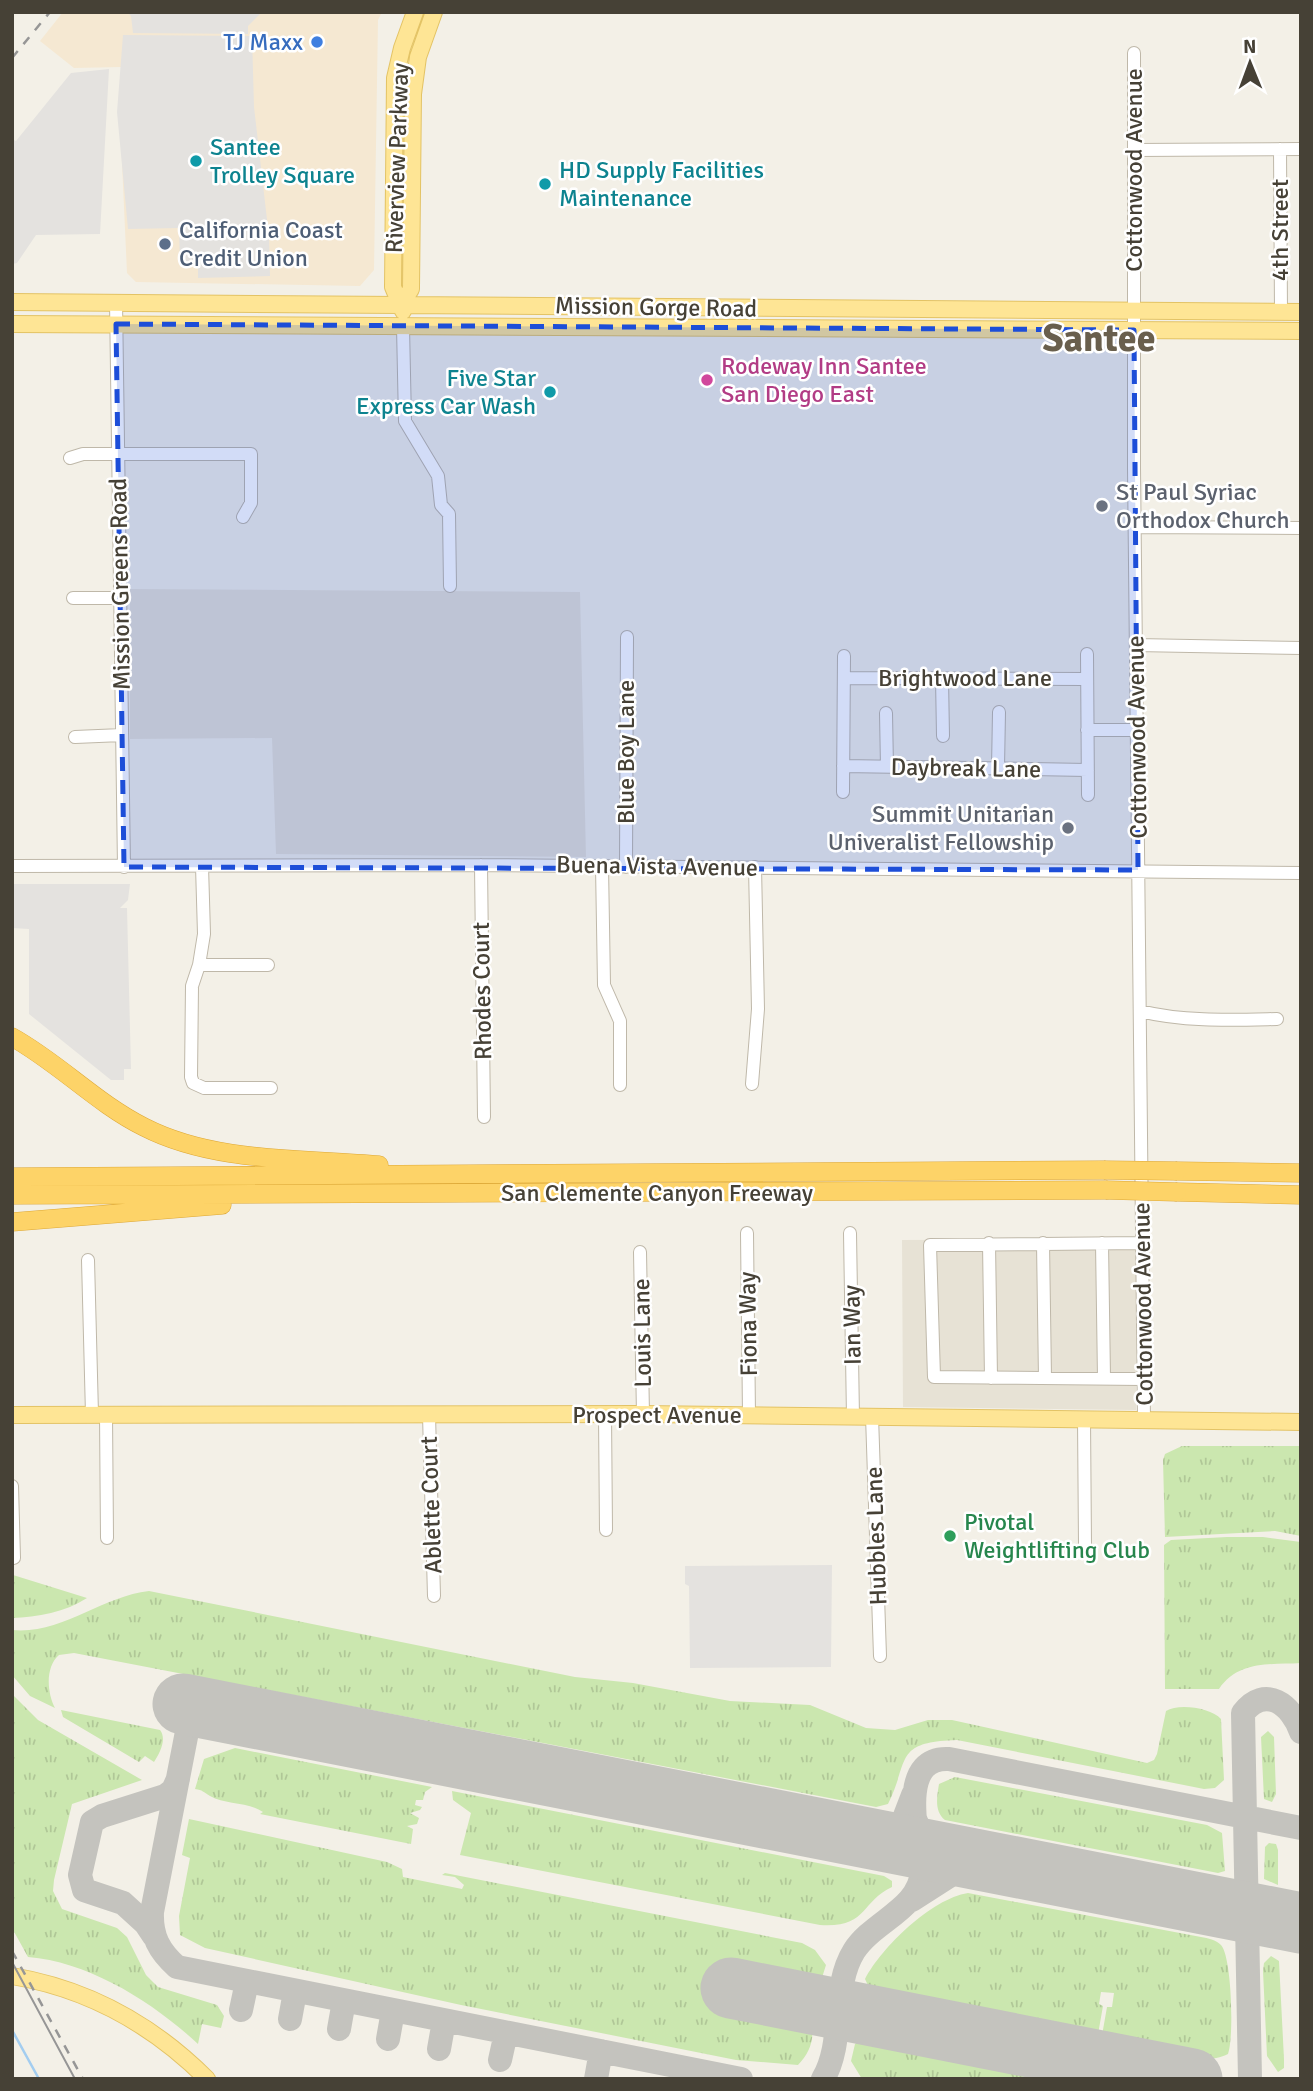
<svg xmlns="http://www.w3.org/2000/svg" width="1313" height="2091" viewBox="0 0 1313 2091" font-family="Signika,sans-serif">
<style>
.residential{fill:#e7e2d5}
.commercial{fill:#f5e8d2}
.grass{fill:url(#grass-tufts)}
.parking{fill:#e4e2df}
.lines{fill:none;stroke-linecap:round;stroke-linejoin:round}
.stream{stroke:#a3cdf0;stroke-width:2.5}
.taxiway{stroke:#c4c3be;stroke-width:24}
.runway{stroke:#c4c3be;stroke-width:61}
.minor-casing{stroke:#bfb8a9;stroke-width:14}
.major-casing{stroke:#e3c365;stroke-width:18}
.highway-casing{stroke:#dda837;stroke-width:19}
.minor{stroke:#fff;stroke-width:12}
.major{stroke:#fee595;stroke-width:16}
.highway{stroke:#fdd368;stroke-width:18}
.tram{stroke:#969696;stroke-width:2}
.rail{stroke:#969696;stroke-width:2.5;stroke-dasharray:9 9;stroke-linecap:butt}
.highway-bridge-casing{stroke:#dda837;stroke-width:19;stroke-linecap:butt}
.highway-bridge{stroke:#fdd368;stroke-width:18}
.marked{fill:#1d4ed8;fill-opacity:0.2;stroke:#1d4ed8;stroke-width:5;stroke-dasharray:14 9;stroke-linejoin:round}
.shop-dot{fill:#3f7fe0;stroke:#fff;stroke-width:2.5}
.culture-dot{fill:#0f9aa8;stroke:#fff;stroke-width:2.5}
.service-dot{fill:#5c6f8a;stroke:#fff;stroke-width:2.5}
.hotel-dot{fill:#d1479c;stroke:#fff;stroke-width:2.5}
.worship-dot{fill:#6b7280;stroke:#fff;stroke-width:2.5}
.leisure-dot{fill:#2e9e5b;stroke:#fff;stroke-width:2.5}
.labels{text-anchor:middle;stroke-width:5;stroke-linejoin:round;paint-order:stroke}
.shop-label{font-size:24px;fill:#366cbe;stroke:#fff;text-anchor:end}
.culture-label{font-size:24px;fill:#0d838f;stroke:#fff;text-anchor:start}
.street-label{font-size:24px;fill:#464136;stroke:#fff}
.service-label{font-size:24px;fill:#4e5e75;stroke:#fff;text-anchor:start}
.hotel-label{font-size:24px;fill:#b23c85;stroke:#fff;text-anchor:start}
.worship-label{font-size:24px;fill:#5b616d;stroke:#fff;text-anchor:start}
.leisure-label{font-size:24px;fill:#27864d;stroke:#fff;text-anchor:start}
.town-label{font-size:38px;font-weight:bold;fill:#695f4d;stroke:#fff}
</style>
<defs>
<pattern id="grass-tufts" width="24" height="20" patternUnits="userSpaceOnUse" patternTransform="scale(1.75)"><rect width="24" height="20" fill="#cbe7af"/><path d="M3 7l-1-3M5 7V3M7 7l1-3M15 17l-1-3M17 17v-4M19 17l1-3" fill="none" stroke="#b0c797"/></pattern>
</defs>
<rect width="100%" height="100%" fill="#f3f0e7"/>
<path class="residential" d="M130 589 580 592 586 857 276 854 272 738 130 739Z
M1136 1239V1410L903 1407 902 1240Z"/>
<path class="commercial" d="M63 12H382L378 20 374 270 360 286 136 282 127 273 121 141V67L74 68 40 41Z"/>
<path class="grass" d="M1182 1446H1301V1536L1275 1531 1165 1537 1163 1460 1165 1454Z
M1227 1537H1263L1301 1542V1663C1270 1665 1239 1660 1219 1689H1165L1164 1545 1171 1540Z
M12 1574 13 1575 87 1598C66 1612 37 1617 12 1618Z
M149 1591 575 1677 633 1683 730 1701 810 1705 866 1728 895 1730 928 1720H952L1147 1763 1154 1760 1157 1754 1166 1711C1179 1703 1211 1708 1221 1719L1224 1780 1215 1788 1204 1789 957 1740C893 1742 910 1760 888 1804L876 1807 74 1653 59 1655C45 1667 47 1693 55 1708L30 1696 12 1675V1630C61 1635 102 1596 149 1591Z
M12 1694 38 1720 142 1780 72 1804 54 1880 53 1891 62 1909 117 1928 127 1937 146 1975 158 1987 217 2005 224 2016 221 2028 202 2024 198 2044C154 2003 90 1962 28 1957L12 1928Z
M61 1710 160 1730C167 1739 160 1753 154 1762L145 1756 139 1762 63 1717Z
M1268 1731 1274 1737 1276 1794 1272 1802 1264 1799 1261 1737Z
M235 1748 432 1787 425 1792 423 1800H416L415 1805 422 1807 420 1810 410 1813 419 1818 417 1824 407 1826 413 1829 411 1844 260 1814 263 1812C246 1801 225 1805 210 1796 203 1792 203 1790 195 1789L204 1759Z
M955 1777 1207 1825 1222 1833 1225 1871 1218 1873 945 1820C934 1811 937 1797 939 1784Z
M452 1791 884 1876 892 1881V1887C860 1902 868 1928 820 1925L460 1855 471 1813 453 1800Z
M189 1819 387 1862 402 1869 403 1877 462 1889 464 1885 455 1877 442 1875 445 1873 802 1943 815 1950 826 1965 820 1984 731 1968 727 1971 721 2001 729 2007 807 2024 812 2028C814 2042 808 2055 798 2065L736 2060 461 2005 205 1948 180 1935 179 1916 190 1858 182 1855Z
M1269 1843 1276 1844 1278 1850V1885L1264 1879 1265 1847Z
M968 1893 1201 1937C1208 1938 1216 1940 1221 1945 1232 1957 1234 2038 1228 2054 1201 2069 1132 2047 1101 2041L1107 2007H1112L1114 1993 1101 1992 1099 2004 1103 2006 1097 2040 872 1994 865 1979C882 1947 931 1899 968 1893Z
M1271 1956 1279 1961 1284 2059V2068L1278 2072 1267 2056 1263 1971 1264 1963Z
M860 2040H879L1078 2079H862L851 2061 855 2044Z"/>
<path class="parking" d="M127 12H262L248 26V34L133 33 131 16Z
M123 35 252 36 254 107 269 237 270 276 198 278V264L180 262 179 228 128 229 117 112Z
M109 69 100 234 36 235 17 263 12 264V139L16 141 71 73Z
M12 884H130L128 900 120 908H127L131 1069H124V1080H111L29 1014V929L12 928Z
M832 1565 831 1667 690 1668 689 1586 685 1584V1566Z"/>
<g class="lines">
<path class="stream" d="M12 2030 39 2079"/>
<path class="taxiway" d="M192 1706 152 1912C151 1936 159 1951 177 1967L741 2079
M788 1821 876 1837 903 1821 913 1795
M916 1821C926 1853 958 1855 987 1860
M912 1900 951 1875 979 1865 1080 1882
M154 1936 146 1924 123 1903 84 1890 80 1875 92 1822 102 1816 165 1796 173 1790 178 1779
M241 2010 247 1982
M290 2019 295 1992
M339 2029 344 2001
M388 2039 393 2011
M439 2049 444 2021
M500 2060 506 2033
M596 2079 601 2051
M823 2079C845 2042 831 1988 854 1951 873 1921 920 1909 922 1871 918 1839 896 1756 949 1759L1301 1828
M1112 2079 1138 2071 1182 2079
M1250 2079 1243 1713C1265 1684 1292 1705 1301 1732"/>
<path class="runway" d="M183 1704 1301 1923
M731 1988 1192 2079"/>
<defs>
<path id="minor" d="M1134 53V468L1144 1420
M1280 149 1281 312
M1134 150 1301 149
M116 301 124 867
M403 327 405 421 438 476 441 505 449 514 450 586
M70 458 83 454H251V503L243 517
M1135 527 1301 528
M73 598H120
M1136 645 1301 648
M1087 654 1088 795
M844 678 1087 679
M942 678 943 736
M886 713 887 767
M1087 730H1137
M75 737 122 735
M843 766 1088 770
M998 768 999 712
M843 792 844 656
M481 865 484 1117
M12 866 481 865 1301 873
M202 866 204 934 199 965 192 986 191 1077 193 1083 204 1088H271
M602 866 604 985 620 1021V1085
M626 867 627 637
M199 965H268
M1140 1011C1184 1022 1232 1020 1277 1019
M752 1084 758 1009 755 867
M747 1233 749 1415
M850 1233 853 1417
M989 1243 991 1378
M1043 1243 1045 1378
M1102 1243 1104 1378
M1142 1243 930 1245 934 1377 1143 1379
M640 1252 643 1414
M88 1260 92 1414
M106 1414 107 1538
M605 1414 606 1530
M429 1415 434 1596
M872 1416 880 1656
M1084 1419 1085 1545
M12 1486 14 1558"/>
<path id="major" d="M12 302 1301 312
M402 304 411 289 413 94 418 57 434 12
M403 311 393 287 395 78 402 48 415 12
M12 324 1301 331
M12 1415 643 1414 1301 1422
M12 1976C89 1989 153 2025 207 2079"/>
<path id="highway" d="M12 1037C59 1063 96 1103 144 1127 214 1163 302 1158 379 1165
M1177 1171 1301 1173
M12 1177 1104 1170
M1177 1192 1301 1195
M12 1195 1106 1190
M12 1222 222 1205"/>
</defs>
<use href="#minor" class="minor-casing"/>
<use href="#major" class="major-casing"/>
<use href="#highway" class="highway-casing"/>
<use href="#minor" class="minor"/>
<use href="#major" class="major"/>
<use href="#highway" class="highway"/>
<path class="tram" d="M12 1962 75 2079"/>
<path class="rail" d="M12 58 50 12
M12 1951 83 2079"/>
<defs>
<path id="highway-bridge" d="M1104 1170 1177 1171
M1106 1190 1177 1192"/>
</defs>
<use href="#highway-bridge" class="highway-bridge-casing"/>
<use href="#highway-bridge" class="highway-bridge"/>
</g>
<path class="marked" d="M116 324 1134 330 1138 870 124 867Z"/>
<circle class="shop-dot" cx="317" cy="42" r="7"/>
<g class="culture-dot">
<circle cx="196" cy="161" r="7"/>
<circle cx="545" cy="184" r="7"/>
<circle cx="550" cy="392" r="7"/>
</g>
<circle class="service-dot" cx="165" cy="244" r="7"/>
<circle class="hotel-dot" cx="707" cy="380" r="7"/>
<g class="worship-dot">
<circle cx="1102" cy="506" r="7"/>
<circle cx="1068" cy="828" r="7"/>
</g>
<circle class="leisure-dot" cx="950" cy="1536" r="7"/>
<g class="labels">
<g class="shop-label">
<text x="303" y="50">TJ Maxx</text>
</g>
<g class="culture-label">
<text x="210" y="155">Santee<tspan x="210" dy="28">Trolley Square</tspan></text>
<text x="559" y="178">HD Supply Facilities<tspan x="559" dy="28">Maintenance</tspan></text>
<text x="536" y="386" text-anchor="end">Five Star<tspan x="536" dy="28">Express Car Wash</tspan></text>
</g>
<g class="street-label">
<text transform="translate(397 158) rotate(-88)" y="8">Riverview Parkway</text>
<text transform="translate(1134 170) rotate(-90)" y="8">Cottonwood Avenue</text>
<text transform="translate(1280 230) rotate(-90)" y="8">4th Street</text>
<text transform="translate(656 307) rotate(1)" y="8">Mission Gorge Road</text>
<text transform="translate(120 584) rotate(-91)" y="8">Mission Greens Road</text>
<text x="965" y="686">Brightwood Lane</text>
<text transform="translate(1137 737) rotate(-91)" y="8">Cottonwood Avenue</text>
<text transform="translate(626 752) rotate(-90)" y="8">Blue Boy Lane</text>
<text transform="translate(966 768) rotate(1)" y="8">Daybreak Lane</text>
<text transform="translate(657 866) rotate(1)" y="8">Buena Vista Avenue</text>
<text transform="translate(482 991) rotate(-91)" y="8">Rhodes Court</text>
<text x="657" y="1201">San Clemente Canyon Freeway</text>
<text transform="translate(1143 1304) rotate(-91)" y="8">Cottonwood Avenue</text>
<text transform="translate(748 1324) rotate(-91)" y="8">Fiona Way</text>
<text transform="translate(852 1325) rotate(-91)" y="8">Ian Way</text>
<text transform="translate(642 1333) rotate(-91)" y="8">Louis Lane</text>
<text x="657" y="1423">Prospect Avenue</text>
<text transform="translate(431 1505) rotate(-92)" y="8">Ablette Court</text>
<text transform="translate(876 1536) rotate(-92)" y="8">Hubbles Lane</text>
</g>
<g class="service-label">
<text x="179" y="238">California Coast<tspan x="179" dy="28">Credit Union</tspan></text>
</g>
<g class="hotel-label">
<text x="721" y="374">Rodeway Inn Santee<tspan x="721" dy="28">San Diego East</tspan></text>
</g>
<g class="worship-label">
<text x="1116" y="500">St Paul Syriac<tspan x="1116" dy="28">Orthodox Church</tspan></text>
<text x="1054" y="822" text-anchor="end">Summit Unitarian<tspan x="1054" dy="28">Univeralist Fellowship</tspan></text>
</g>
<g class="leisure-label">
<text x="964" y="1530">Pivotal<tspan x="964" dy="28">Weightlifting Club</tspan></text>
</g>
<g class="town-label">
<text x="1099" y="351">Santee</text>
</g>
</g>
<rect width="1313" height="2091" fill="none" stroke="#464136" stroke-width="28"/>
<g transform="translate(1250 63) rotate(359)" stroke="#ffffff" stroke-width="5" paint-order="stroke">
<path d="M0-5L12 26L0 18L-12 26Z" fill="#464136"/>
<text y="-10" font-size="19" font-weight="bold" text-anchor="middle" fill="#464136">N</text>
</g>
</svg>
